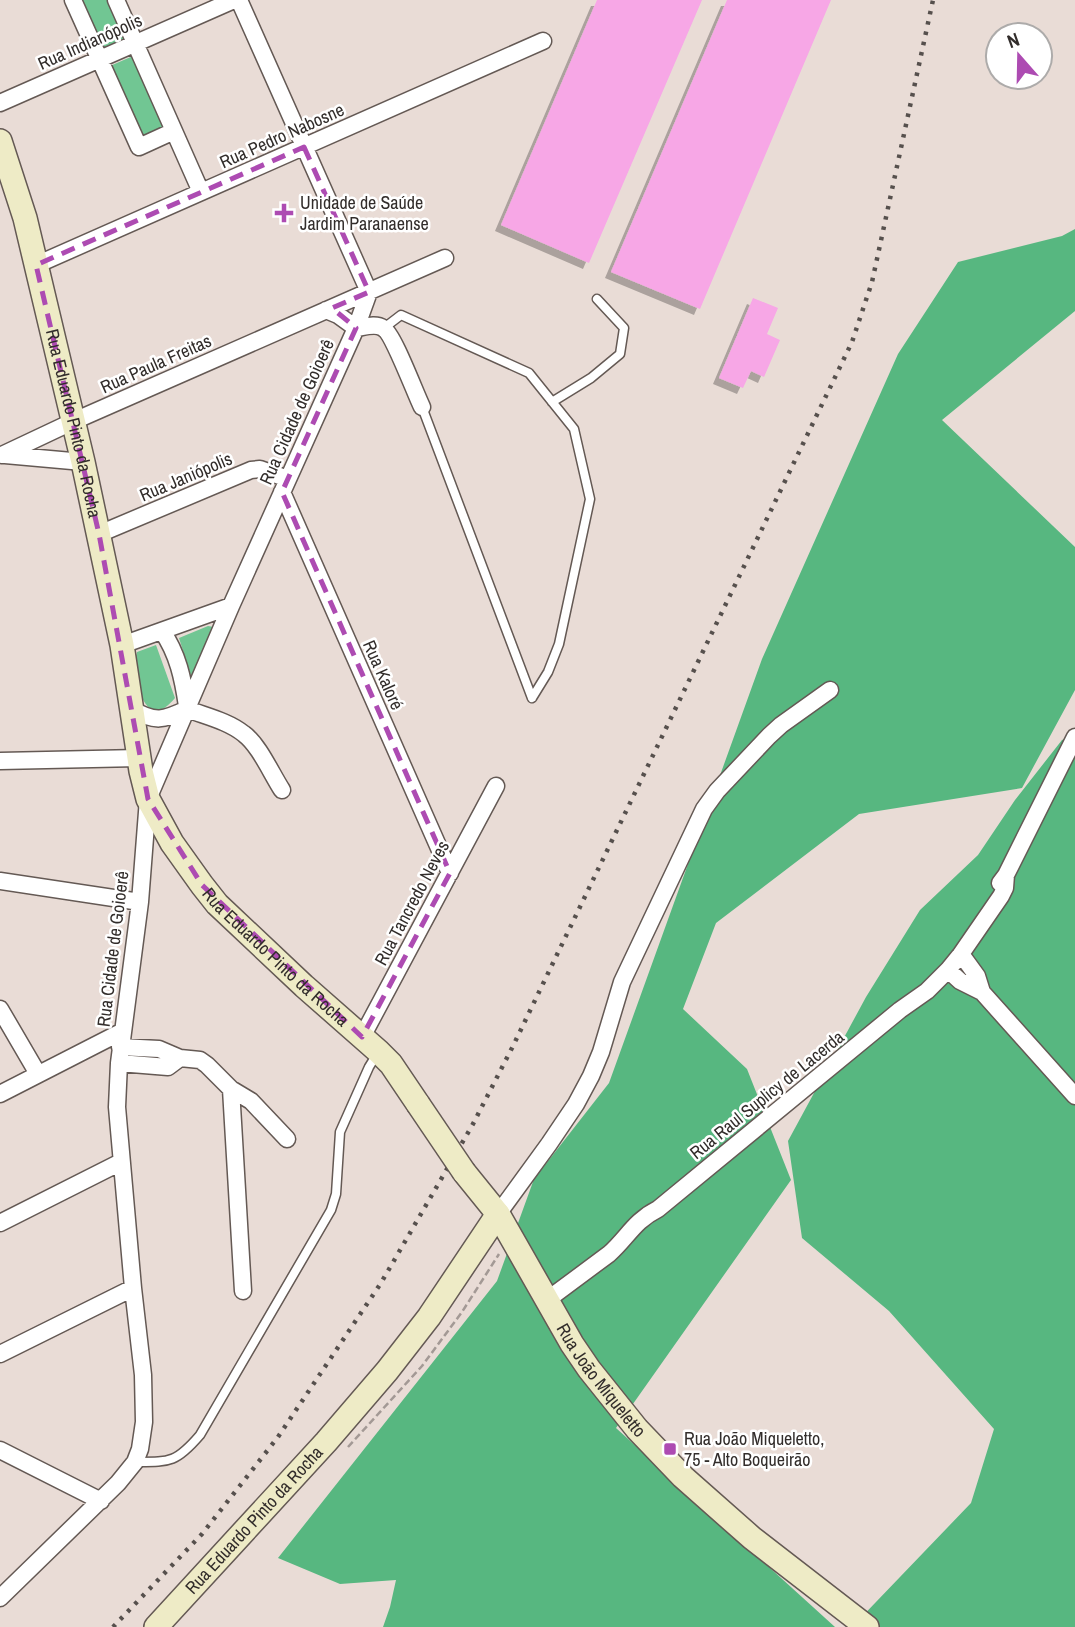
<svg xmlns="http://www.w3.org/2000/svg" width="1075" height="1627" viewBox="0 0 1075 1627" font-family="'Archivo Narrow',sans-serif">
<style>
.green{fill:#71c693}
.forest{fill:#57b780}
.building{fill:#f7a7e6;filter:url(#shadow)}
.lines{fill:none;stroke-linecap:round;stroke-linejoin:round}
.lane-casing{stroke:#645954;stroke-width:11}
.street-casing{stroke:#645954;stroke-width:19}
.secondary-casing{stroke:#645954;stroke-width:26}
.path{stroke:#a39995;stroke-width:2.5;stroke-dasharray:7 3.5;stroke-linecap:butt}
.lane{stroke:#fff;stroke-width:8}
.street{stroke:#fff;stroke-width:16}
.secondary{stroke:#eeebc6;stroke-width:23}
.rail{stroke:#56504d;stroke-width:4.5;stroke-dasharray:3.5 7;stroke-linecap:butt}
.secondary-bridge-casing{stroke:#645954;stroke-width:26;stroke-linecap:butt}
.secondary-bridge{stroke:#eeebc6;stroke-width:23}
.marked{fill:none;stroke:#ad4bb2;stroke-width:5;stroke-dasharray:14 9;stroke-linejoin:round}
.poi-dot{fill:#ad4bb2;stroke:#fff;stroke-width:2.5}
.labels{text-anchor:middle;stroke-width:5;stroke-linejoin:round;paint-order:stroke}
.street-label{font-size:18px;fill:#322d2b;stroke:#fff}
.poi-label{font-size:18px;fill:#322d2b;stroke:#fff;text-anchor:start}
</style>
<defs>
<filter id="shadow"><feDropShadow dx="-6" dy="6" stdDeviation="0" flood-color="#0004"/></filter>
</defs>
<rect width="100%" height="100%" fill="#e9dcd6"/>
<path class="green" d="M81 0H110L127 39 103 50Z
M133 56 167 130 144 141 110 66Z
M208 626 214 627 192 679 179 638Z
M156 645 175 698C156 721 144 709 138 686 136 680 134 674 133 669 133 664 136 657 137 652Z"/>
<path class="forest" d="M1075 229V311L942 420 1075 547V690L1022 788 859 814 716 923 683 1009 747 1069 791 1180 616 1428 835 1627H383L390 1607 396 1580 340 1584 278 1558 497 1281 534 1179 609 1083 762 659 898 354 958 262 1062 236Z
M1075 734V1627H852L971 1503 994 1429 889 1311 802 1238 788 1141 866 997 920 910 978 855 1015 800 1062 740Z"/>
<path class="building" d="M597 0H702L589 263 501 225Z
M727 0H831L700 309 611 272Z
M753 298 778 308 767 334 780 340 764 377 751 371 743 388 719 378Z"/>
<g class="lines">
<defs>
<path id="lane" d="M384 328 401 315 529 373 574 429 590 499 559 644 548 672 532 698
M552 402 591 378 620 354 624 328 597 299
M422 407 532 698
M135 1462C170 1462 176 1463 200 1435L331 1210 336 1194 340 1132 369 1067 377 1054"/>
<path id="street" d="M73 0 139 147 174 131
M116 0 201 192
M239 0 369 292
M0 103 234 0
M36 265 543 41
M326 310 338 315 356 328C364 327 376 323 383 328 393 333 415 393 422 407
M2 455 74 421 445 258
M5 455 83 462
M282 492 450 873
M99 534 251 470 260 469 288 479
M162 631C178 654 183 679 187 706
M122 645 231 606
M132 709C155 723 164 720 187 709 205 716 228 721 244 734 259 745 271 773 282 790
M0 761 139 758
M0 881 140 902
M1000 883 1006 875 1075 737
M961 954 977 976 982 992 1075 1096
M948 970 960 981 982 992
M0 1009 38 1074
M362 1037 496 786
M120 1047 159 1049 180 1058 200 1060 207 1065 231 1089 251 1101 287 1139
M119 1063 168 1067 180 1058
M231 1089 243 1291
M0 1094 123 1031
M498 1214 549 1144 576 1104 591 1076 601 1052 622 982 704 809 717 791 769 736 781 725 830 690
M0 1223 121 1162
M547 1300 609 1254C628 1237 634 1221 658 1209L900 1010 927 991 948 970 961 954 1001 896 1005 888 1006 875
M0 1354 133 1288
M0 1450 101 1501
M0 1598 118 1483 135 1462 140 1449 144 1422 143 1375 133 1288 117 1107 119 1063 140 902 148 799 231 606 356 328 369 292"/>
<g id="secondary">
<path id="s1" d="M0 141 25 218 83 462 122 645 141 771 148 799 172 843 202 885 217 904 304 986 378 1051 391 1064 418 1104"/>
<path id="s2" d="M464 1172 498 1214 572 1344 589 1369 637 1429 683 1477 752 1538 867 1627"/>
<path id="s3" d="M156 1627 326 1442 387 1371 429 1317 498 1214"/>
</g>
</defs>
<use href="#lane" class="lane-casing"/>
<use href="#street" class="street-casing"/>
<use href="#secondary" class="secondary-casing"/>
<path class="path" d="M348 1447 422 1366 462 1312 499 1254"/>
<use href="#lane" class="lane"/>
<use href="#street" class="street"/>
<use href="#secondary" class="secondary"/>
<path class="rail" d="M113 1627 202 1534 278 1437 381 1283 473 1124 513 1046 852 342 872 282 933 0"/>
<defs>
<path id="secondary-bridge" d="M418 1104 464 1172"/>
</defs>
<use href="#secondary-bridge" class="secondary-bridge-casing"/>
<use href="#secondary-bridge" class="secondary-bridge"/>
</g>
<path class="marked" d="M304 147 369 292 332 308 356 328 282 492 450 873 362 1037 202 885 148 799 99 534 36 265Z"/>
<g class="poi-dot">
<path d="M280.5 202.5h7v7h7v7h-7v7h-7v-7h-7v-7h7z"/>
<rect x="663" y="1442" width="14" height="14" rx="3.5"/>
</g>
<g class="labels">
<g class="street-label">
<text transform="translate(90 42) rotate(-24)" y="6">Rua Indianópolis</text>
<text transform="translate(282 136) rotate(-24)" y="6">Rua Pedro Nabosne</text>
<text transform="translate(156 364) rotate(-24)" y="6">Rua Paula Freitas</text>
<text transform="translate(297 412) rotate(-66)" y="6">Rua Cidade de Goioerê</text>
<text dy="6" stroke="none"><textPath href="#s1" startOffset="292">Rua Eduardo Pinto da Rocha</textPath></text>
<text transform="translate(186 477) rotate(-23)" y="6">Rua Janiópolis</text>
<text transform="translate(383 675) rotate(66)" y="6">Rua Kaloré</text>
<text transform="translate(412 903) rotate(-62)" y="6">Rua Tancredo Neves</text>
<text transform="translate(113 949) rotate(-83)" y="6">Rua Cidade de Goioerê</text>
<text dy="6" stroke="none"><textPath href="#s1" startOffset="880">Rua Eduardo Pinto da Rocha</textPath></text>
<text transform="translate(767 1095) rotate(-39)" y="6">Rua Raul Suplicy de Lacerda</text>
<text dy="6" stroke="none"><textPath href="#s2" startOffset="250">Rua João Miqueletto</textPath></text>
<text dy="6" stroke="none"><textPath href="#s3" startOffset="145">Rua Eduardo Pinto da Rocha</textPath></text>
</g>
<g class="poi-label">
<text x="300" y="209">Unidade de Saúde<tspan x="300" dy="21">Jardim Paranaense</tspan></text>
<text x="684" y="1445">Rua João Miqueletto,<tspan x="684" dy="21">75 - Alto Boqueirão</tspan></text>
</g>
</g>
<g transform="translate(1019 56) rotate(340)"><circle r="33" fill="#ffffff" stroke="#adabaa" stroke-width="2"/>
<path d="M0-5L12 26L0 18L-12 26Z" fill="#ad4bb2"/>
<text y="-10" font-size="19" font-weight="bold" text-anchor="middle" fill="#322d2b">N</text>
</g>
</svg>
